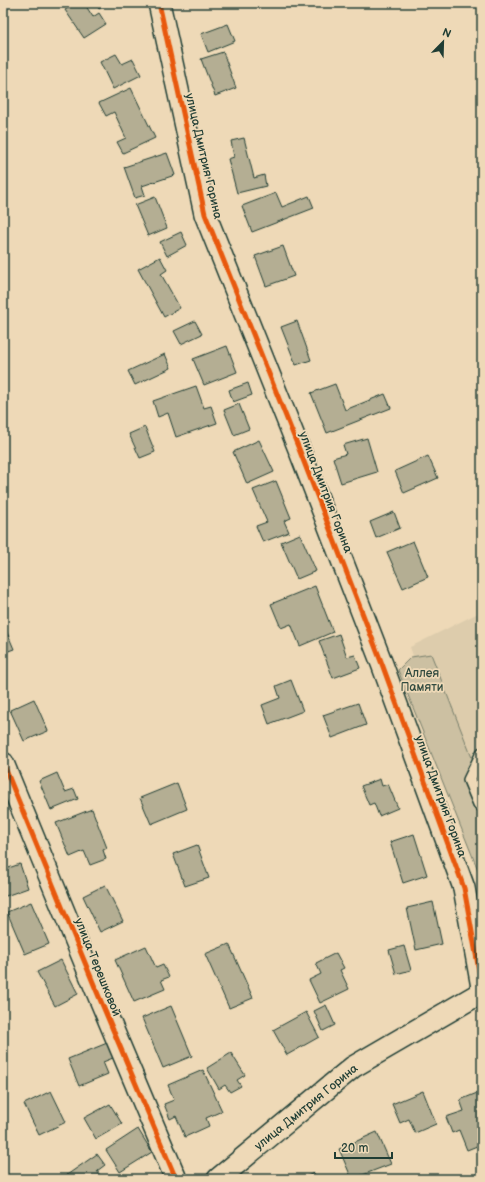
<svg xmlns="http://www.w3.org/2000/svg" width="485" height="1182" viewBox="0 0 485 1182" font-family="'Balsamiq Sans',sans-serif">
<style>
.built{fill:#ddccac}
.green{fill:#ccc0a2;stroke:#767e6b}
.building{fill:#b4ae93;stroke:#1f3d34}
.lines{fill:none;stroke-linecap:round;stroke-linejoin:round}
.lane-casing{stroke:#1f3d34;stroke-width:14}
.street-casing{stroke:#1f3d34;stroke-width:24}
.lane{stroke:#eed9b7;stroke-width:11}
.street{stroke:#eed9b7;stroke-width:21}
.cycleway-casing{stroke:#eed9b7;stroke-width:8}
.cycleway{stroke:#e8590c;stroke-width:5}
.labels{text-anchor:middle;stroke-width:3.5;stroke-linejoin:round;paint-order:stroke}
.street-label{font-size:12px;fill:#1f3d34;stroke:#eed9b7}
.park-label{font-size:12px;fill:#304a3f;stroke:#eed9b7}
</style>
<rect width="100%" height="100%" fill="#eed9b7"/>
<filter id="ink" filterUnits="userSpaceOnUse"><feTurbulence type="fractalNoise" baseFrequency=".025" numOctaves="2"/><feDisplacementMap in="SourceGraphic" scale="8" xChannelSelector="R" yChannelSelector="G"/><feConvolveMatrix kernelMatrix="1 2 1 2 8 2 1 2 1" color-interpolation-filters="sRGB"/></filter>
<g filter="url(#ink)">
<path class="built" d="M482 611V857L410 647Z"/>
<path class="green" d="M431 654 482 783V880L398 670 411 657Z"/>
<path class="building" d="M76 3H84L93 17 99 13 106 24 84 38 65 10Z
M96 3H109L99 9Z
M228 24 235 41 208 52 201 34Z
M223 52 236 88 215 96 201 59Z
M116 54 122 64 133 59 141 75 113 89 100 62Z
M131 88 155 138 123 153 117 142 126 138 114 112 106 116 99 103Z
M244 138 254 178 264 175 266 186 237 193 228 159 234 157 231 141Z
M167 153 175 175 142 186 145 195 135 198 124 167Z
M276 193 282 207 309 196 314 208 252 232 242 206Z
M155 197 167 228 148 236 135 205Z
M181 232 187 245 167 256 160 242Z
M283 246 294 276 266 286 255 256Z
M160 257 167 270 161 274 180 308 164 317 138 269Z
M195 321 202 334 181 344 174 331Z
M297 321 311 360 296 365 281 327Z
M227 346 237 372 204 385 193 359Z
M165 354 171 368 135 385 128 371Z
M248 383 252 395 233 402 229 390Z
M335 384 345 410 385 394 391 408 327 433 311 393Z
M196 386 204 408 211 406 217 423 176 437 168 413 158 417 153 401Z
M239 404 249 429 234 435 224 410Z
M145 427 155 452 140 458 129 434Z
M367 438 377 472 341 483 333 458 346 454 343 445Z
M259 440 274 472 247 484 233 452Z
M428 456 438 478 404 493 395 471Z
M276 481 291 518 284 521 289 532 263 542 256 526 267 522 253 490Z
M394 512 400 528 376 538 370 522Z
M300 534 316 571 297 579 281 542Z
M413 541 428 577 403 588 387 552Z
M315 586 333 632 300 646 291 624 281 628 271 604Z
M3 623 14 649 3 653Z
M339 634 347 657 355 655 360 668 333 678 319 641Z
M291 680 303 711 269 724 262 705 280 698 276 686Z
M34 699 48 731 24 741 10 710Z
M358 703 366 725 332 738 323 715Z
M482 760V796L468 789Z
M57 773 65 792 74 789 78 799 51 810 39 781Z
M380 779 382 786 388 784 398 808 379 816 374 803 369 805 361 786Z
M177 783 187 809 151 824 140 798Z
M92 809 107 848 103 850 106 859 90 865 84 851 70 857 56 823Z
M414 834 427 875 403 883 390 842Z
M197 845 209 878 185 886 173 854Z
M20 864 28 888 3 897V870Z
M105 885 123 921 100 932 83 896Z
M31 902 49 944 25 954 7 912Z
M433 902 442 944 416 950 407 908Z
M229 944 253 998 229 1008 205 954Z
M146 946 156 968 163 965 169 977 161 980 165 989 134 1002 115 960Z
M404 946 411 970 396 974 389 950Z
M336 953 344 968 340 970 349 989 320 1003 309 980 321 974 316 963Z
M61 960 78 994 55 1006 37 972Z
M326 1005 335 1025 323 1031 314 1011Z
M171 1006 192 1056 163 1068 142 1018Z
M306 1012 319 1037 287 1055 273 1030Z
M112 1041 118 1056 103 1062 108 1074 79 1086 68 1059Z
M231 1053 245 1075 237 1080 241 1086 230 1092 225 1085 219 1089 207 1068Z
M203 1070 222 1111 206 1118 209 1126 185 1137 176 1116 170 1119 164 1104 174 1100 168 1085Z
M51 1091 66 1122 39 1135 24 1104Z
M423 1091 436 1124 415 1133 409 1119 400 1123 392 1104Z
M482 1091V1144L467 1150 459 1130 452 1133 446 1117 464 1111 460 1100Z
M110 1104 122 1124 96 1139 84 1118Z
M138 1129 152 1152 120 1172 106 1150Z
M377 1132 391 1164 352 1179 339 1149Z
M97 1154 105 1165 97 1171 103 1179H66L64 1177Z
M314 1173 317 1179H300Z"/>
<g class="lines">
<defs>
<path id="lane" d="M482 753 469 780 479 804 482 805"/>
<path id="street" d="M159 3 205 214 299 449 382 664 464 888 482 987
M3 763 97 992 176 1179
M218 1179 353 1067 482 992"/>
</defs>
<use href="#lane" class="lane-casing"/>
<use href="#street" class="street-casing"/>
<use href="#lane" class="lane"/>
<use href="#street" class="street"/>
<defs>
<path id="cycleway" d="M159 3 205 214 299 449 382 664 464 888 482 987
M3 763 97 992 176 1179"/>
</defs>
<use href="#cycleway" class="cycleway-casing"/>
<use href="#cycleway" class="cycleway"/>
</g>
</g>
<g class="labels">
<g class="street-label">
<text transform="translate(204 156) rotate(77)" y="4">улица Дмитрия Горина</text>
<text transform="translate(326 492) rotate(69)" y="4">улица Дмитрия Горина</text>
<text transform="translate(441 796) rotate(70)" y="4">улица Дмитрия Горина</text>
<text transform="translate(98 967) rotate(68)" y="4">улица Терешковой</text>
<text transform="translate(306 1107) rotate(-39)" y="4">улица Дмитрия Горина</text>
</g>
<g class="park-label">
<text x="422" y="677">Аллея<tspan x="422" dy="14">Памяти</tspan></text>
</g>
</g>
<rect width="485" height="1182" fill="none" stroke="#eed9b7" stroke-width="16"/>
<rect x="8" y="8" width="469" height="1166" fill="none" stroke="#1f3d34" stroke-width="1.5" filter="url(#ink)"/>
<g transform="translate(443 42) rotate(23)" stroke="#eed9b7" stroke-width="3" paint-order="stroke">
<path d="M0-3L7 15L0 10L-7 15Z" fill="#1f3d34"/>
<text y="-6" font-size="11" font-weight="bold" text-anchor="middle" fill="#1f3d34">N</text>
</g>
<path d="M335 1152v6h57v-6" fill="none" stroke="#1f3d34" stroke-width="2"/>
<text x="341" y="1152" font-size="12" fill="#1f3d34" stroke="#eed9b7" stroke-width="3" paint-order="stroke">20 m</text>
</svg>
